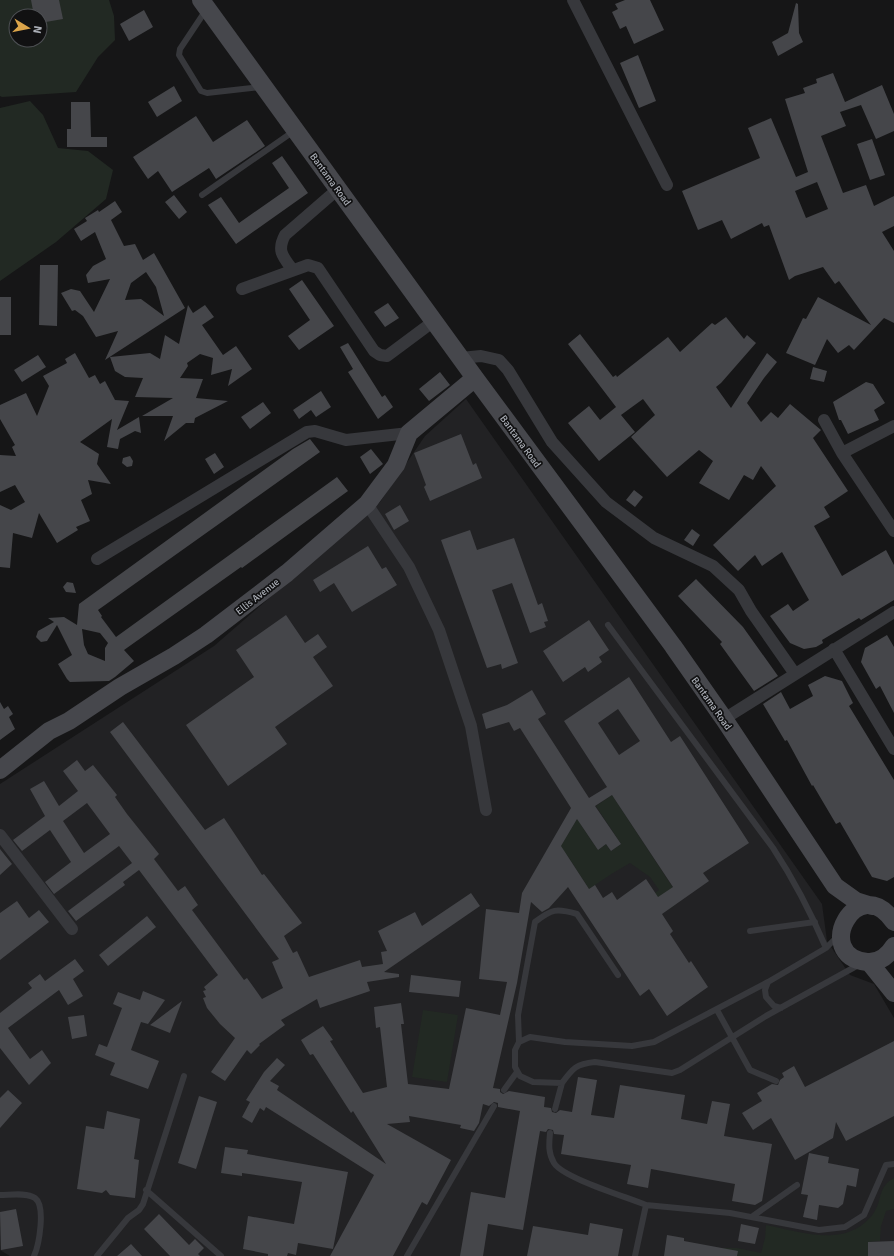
<svg xmlns="http://www.w3.org/2000/svg" width="894" height="1256" viewBox="0 0 894 1256" font-family="Signika,sans-serif">
<style>
.built{fill:#222224}
.green{fill:#222923;fill-rule:evenodd}
.building{fill:#45464a;fill-rule:evenodd}
.lines{fill:none;stroke-linecap:round;stroke-linejoin:round}
.lane{stroke:#37383c;stroke-width:6}
.street{stroke:#37383c;stroke-width:12}
.secondary{stroke:#46474c;stroke-width:18}
.labels{text-anchor:middle;stroke-width:3.5;stroke-linejoin:round;paint-order:stroke}
.street-label{font-size:10px;fill:#aaaeb6;stroke:#111112}
</style>
<rect width="100%" height="100%" fill="#161617"/>
<path class="built" d="M466 399 822 904 827 941 850 975 874 984 894 1018V1256H10L0 1250V784L214 646 380 502 425 436Z"/>
<path class="green" d="M0 0H109L114 16 115 40 98 57 76 92 2 97 0 96ZM16 16H40V40H16Z
M30 101 43 115 58 148 88 151 113 170 106 199 56 242 0 281V108Z
M612 795 681 900 670 909 662 897 653 903 649 897 659 890 650 877 630 863 613 873 589 889 567 855 536 886 579 816 594 815 581 825 598 850 606 844 611 851 621 844 596 806Z
M423 1010 458 1015 447 1082 412 1077Z
M894 1178V1209L886 1211 881 1226 880 1241 868 1242V1256H721L722 1248H737L761 1253 765 1238 766 1225C802 1232 846 1249 873 1214 883 1200 877 1187 894 1178Z"/>
<path class="building" d="M31 0H59L63 19 40 23V16H34Z
M625 0H650L664 30 634 44 626 26 620 29 612 12 618 9 615 4Z
M796 3 798 4 799 33 803 42 778 56 772 42 788 33Z
M144 10 153 27 129 41 120 24Z
M638 55 656 101 639 108 620 63Z
M833 73 845 102 882 85 894 114V131L876 139 861 105 840 112 846 126 821 136 843 193 866 185 874 206 894 196V226L882 232 894 251V323L884 318 854 350 849 345 838 353 827 339 815 365 786 353 803 318 806 319 818 297 871 325 839 281 835 284 823 267 795 276 789 280 769 225 764 227 762 223 731 239 722 220 698 230 682 191 760 158 748 128 771 118 796 177 808 172 785 99 805 93 803 88 817 83 816 79ZM817 182 828 209 806 218 795 191Z
M174 86 182 101 157 117 148 102Z
M71 102H90L91 137H107V147H67V129H71Z
M196 116 213 142 247 120 265 146 216 179 209 168 172 192 158 171 148 179 133 157Z
M872 139 885 175 870 180 857 144Z
M282 156 308 193 236 244 208 205 221 197 239 223 289 188 272 163Z
M174 195 187 212 179 219 165 202Z
M115 201 122 212 111 220 124 246 135 244 143 260 154 253 185 308 105 360 118 331 96 337 83 316 75 310 72 311 61 293 71 289 80 291 94 312 110 279 88 283 86 275 93 266 106 259 95 232 81 241 74 229 87 221 85 218 98 210 99 212ZM146 272 156 287 164 316 141 299 125 300 131 283Z
M40 265H58L57 326 39 325Z
M302 280 334 326 299 350 288 336 310 320 289 289Z
M0 297H11V335H0Z
M388 303 399 318 385 327 374 312Z
M188 305 193 313 205 305 214 317 202 325 223 355 236 346 252 369 228 386 232 369 211 375 213 358 200 354 187 363 188 366 180 378 203 379 196 398 228 401 195 418 194 423H186L164 441 173 416H142L173 398 135 397 143 378 125 377 115 371 110 357 150 353 160 359 165 335 179 344Z
M726 317 744 339 747 335 756 343 721 383 716 387 731 408 767 353 777 362 764 378 747 403 761 422 771 412 778 418 790 404 821 430 813 438 848 491 824 507 830 517 814 526 842 576 886 550 894 565V600L861 620 859 618 822 640 823 643 816 647 804 649 790 643 770 616 788 604 793 611 809 600 782 552 762 566 755 555 738 571 713 545 776 486 761 466 753 480 744 475 729 500 699 483 713 461 699 450 667 477 631 437 655 415 643 399 621 415 635 432 599 461 568 423 589 406 600 420 616 407 568 344 580 334 613 377 616 375 617 377 668 337 680 352 712 323 715 325Z
M348 343 382 397 385 395 393 407 378 419 348 372 353 369 340 347Z
M75 353 89 378 95 375 100 384 105 381 115 400 129 401 117 430 139 417 141 433 135 431 120 439 118 449 107 447 112 419 80 442 99 454 97 464 111 484 88 480 92 494 81 500 90 521 76 527 78 530 57 543 39 513 32 538 13 533 10 568 0 567V505L11 510 25 502 15 485 0 492V455L16 456 12 447 15 445 0 419V405L26 393 37 416 49 386 43 376 67 363 65 359Z
M38 355 46 367 22 382 14 370Z
M813 367 827 371 824 382 810 379Z
M440 372 450 385 429 401 419 389Z
M866 382 873 384 885 403 874 410 879 420 848 434 841 420H839L833 402Z
M321 391 331 407 316 417 311 410 299 419 293 410Z
M263 402 271 413 250 429 241 417Z
M461 434 473 465 476 463 482 478 430 501 424 487 426 485 414 453Z
M310 439 320 452 98 610 102 616 101 617 116 637 337 477 348 491 242 568 241 567 124 650 134 661 115 677 109 681 70 682 67 679 58 664 72 655 57 625 47 641 41 642 36 637 38 631 54 622 48 618 64 617 77 625 79 604 293 449ZM82 629 100 633 108 643 105 648V661L88 654 84 645Z
M371 449 383 464 370 474 360 457Z
M215 453 224 467 214 474 205 459Z
M130 456 133 461 132 466 127 467 122 463 123 458Z
M634 490 643 497 635 507 626 500Z
M400 505 409 521 394 530 385 514Z
M692 529 700 535 693 546 684 540Z
M470 530 477 550 514 538 538 605 542 603 548 621 544 622 546 627 530 633 512 583 492 590 518 663 502 669 501 664 487 668 441 540Z
M368 546 382 569 386 567 397 585 352 612 334 583 320 592 313 580Z
M696 579 743 627 778 676 754 691 720 644 722 642 678 596Z
M67 582 73 583 76 593 66 592 63 587Z
M286 615 305 643 318 634 327 647 313 657 333 686 275 727 287 744 228 786 186 725 254 677 236 650Z
M589 620 609 650 599 657 602 662 588 672 585 667 563 682 543 651Z
M887 635 894 647V713L880 686 876 689 861 662 865 648Z
M825 676 842 681 853 703 849 706 894 780V877L887 881 872 877 840 822 836 824 813 785 812 786 787 740 785 741 763 704 781 692 790 709 813 696 808 685Z
M629 677 671 742 680 736 749 843 703 873 709 881 662 914 673 931 670 934 689 963 691 961 708 987 667 1016 649 989 640 996 568 887 549 908 542 912 531 902 517 983 493 1088 500 1089V1092L503 1094 509 1091 545 1097 544 1107 551 1108 552 1112 556 1113 560 1110 572 1112 578 1077 597 1080 591 1115 614 1118 620 1085 685 1095 681 1119 707 1124 712 1101 730 1104 724 1136 772 1144 762 1201 755 1205 732 1201 735 1184 651 1169 648 1188 627 1184 631 1165 561 1154 564 1135 554 1134 553 1130 548 1129 546 1132 540 1131 523 1230 488 1224 483 1256H460L471 1192 505 1198 520 1111 498 1107V1103L494 1102 489 1106 483 1104 479 1123 474 1131 460 1128 461 1125 409 1116 410 1122 387 1124 451 1160 427 1205 422 1202 393 1256H330L374 1175 266 1107 264 1111 260 1108 252 1123 242 1117 250 1102 246 1100 264 1072 277 1058 285 1065 270 1081 279 1086 277 1090 386 1164 353 1111 351 1113 313 1054 310 1055 301 1040 323 1026 333 1040 330 1041 363 1093 387 1087 380 1027 376 1028 374 1007 401 1003 404 1024H401L408 1084 449 1089 466 1008 500 1015 507 982 479 979 486 909 519 913 522 893 571 808 520 728 514 731 509 722 486 729 482 714 507 705 532 690 546 714 538 719 589 798 607 787 564 721ZM618 709 640 741 619 755 598 723ZM612 795 673 887 658 897 646 879 617 900 612 892 603 898 595 885 589 889 561 846 577 819 598 850 606 844 611 851 621 844 595 806Z
M0 702 4 709 8 706 13 714 9 717 15 729 0 740Z
M123 722 205 830 224 818 262 875 264 874 302 923 284 936 293 953 297 951 309 977 360 960 362 967 383 964 381 952 387 951 378 931 415 912 422 926 471 893 480 906 384 972 399 974V977L367 982 370 991 320 1008 317 999 281 1020 285 1025 259 1044 260 1045 251 1054 247 1050 225 1081 211 1072 235 1038 220 1024 207 1008 203 998 206 997 203 991 206 990 204 987 218 975 139 870 123 882 125 885 76 921 68 911 132 863 119 846 54 894 45 882 71 862 50 830 22 851 13 840 45 816 30 789 44 781 59 806 78 791 63 771 77 760 85 771 93 765 117 795 115 797 127 814 159 854 154 859 178 891 185 886 198 905 192 910 244 980 247 978 262 999 283 988 272 962 279 959 110 732ZM87 803 110 834 84 853 63 821Z
M0 849 12 864 0 875Z
M17 901 29 918 39 910 49 922 0 960V913Z
M147 916 156 927 108 966 99 955Z
M75 959 84 971 73 979 83 996 68 1005 59 990 8 1028 30 1059 42 1050 51 1063 29 1085 0 1048V1013L32 988 28 983 40 974 45 981Z
M411 975 461 981 459 997 409 992Z
M143 991 165 1000 148 1024 141 1022 131 1050 159 1061 148 1089 110 1075 115 1063 95 1055 99 1044 107 1047 122 1008 113 1004 118 992 140 1000Z
M182 1001 170 1033 150 1025Z
M84 1015 87 1036 72 1039 68 1017Z
M894 1041V1116L846 1141 836 1122 833 1138 795 1160 771 1118 753 1130 742 1113 762 1101 757 1093 772 1084 778 1085 780 1080 784 1077 782 1073 794 1066 805 1087Z
M8 1090 22 1103 0 1128V1098Z
M199 1096 217 1102 196 1169 178 1163Z
M107 1111 140 1119 134 1159 139 1160 135 1198 110 1195 106 1190 102 1193 77 1189 86 1126 104 1129Z
M225 1147 248 1150 247 1154 348 1172 333 1249 298 1243 296 1255 288 1253 287 1256H268V1254L243 1249 248 1216 294 1224 302 1182 242 1173V1176L221 1173Z
M809 1153 829 1157 828 1163 859 1169 856 1187 847 1185 843 1204 838 1208 819 1205 817 1220 803 1217 808 1195 801 1194Z
M16 1209 23 1246 1 1250 0 1212Z
M159 1214 189 1245 195 1239 204 1248 198 1254 200 1256H170L144 1229Z
M590 1223 623 1229 618 1256H527L533 1226 588 1235Z
M741 1224 759 1228 755 1244 738 1241Z
M667 1235 684 1238V1241L738 1251 737 1256H664Z
M894 1241V1256H868V1242Z
M131 1244 142 1256H117Z"/>
<g class="lines">
<path class="lane" d="M206 10 180 49 179 55 201 91 207 93 260 87
M202 195 294 131
M608 625 773 848C794 880 811 913 826 948
M750 931 815 922
M838 936 826 948 768 982 654 1042 632 1046 565 1042 530 1037 519 1042 515 1050V1067L520 1076 533 1082 562 1083C573 1068 576 1064 595 1062L672 1073 680 1070 766 1016 862 963
M768 982 765 990 766 997 774 1006 781 1008
M717 1010 750 1070 776 1081
M519 1042 518 1015 535 922C552 909 556 908 577 914L618 975
M504 1090 517 1072
M555 1109 562 1083
M550 1133C549 1144 548 1153 554 1163 563 1178 627 1197 646 1205
M146 1190 221 1256
M0 1195C10 1195 26 1192 35 1198 46 1206 39 1245 34 1256
M753 1216 797 1185
M97 1256 128 1218 139 1210 143 1204 184 1076
M407 1256 494 1106
M635 1256 646 1205 730 1213 819 1230 845 1227 864 1215 886 1165 894 1164"/>
<path class="street" d="M573 0 667 185
M292 269C282 256 277 250 285 235L338 189
M242 289 308 265 318 268 374 351 380 355 387 356 434 321
M461 358 481 356 499 360 508 370 552 442 606 502 654 538 713 566 739 590 751 611 795 674
M824 420 842 453 894 531
M842 453 894 426
M367 504 409 567 439 630 471 726 486 810
M97 559 307 432 315 431 346 440 409 433
M834 649 894 749
M724 719 894 612
M0 835 72 929"/>
<path class="secondary" d="M201 0 475 378 673 646 724 719 835 886 856 901 872 906
M0 770 49 731 69 721 120 687 174 656 206 635 287 573 367 504 396 465 409 433 475 378
M894 922C858 869 811 956 867 962 879 963 888 956 894 946
M869 962 894 993"/>
</g>
<g class="labels">
<g class="street-label">
<text transform="translate(331 179) rotate(54)" y="4">Bantama Road</text>
<text transform="translate(521 441) rotate(54)" y="4">Bantama Road</text>
<text transform="translate(257 596) rotate(-38)" y="4">Ellis Avenue</text>
<text transform="translate(712 703) rotate(55)" y="4">Bantama Road</text>
</g>
</g>
<g transform="translate(28 28) rotate(100)"><circle r="19" fill="#111112" stroke="#4e5054"/>
<path d="M0-3L7 15L0 10L-7 15Z" fill="#dba44a"/>
<text y="-6" font-size="11" font-weight="bold" text-anchor="middle" fill="#aaaeb6">N</text>
</g>
</svg>
